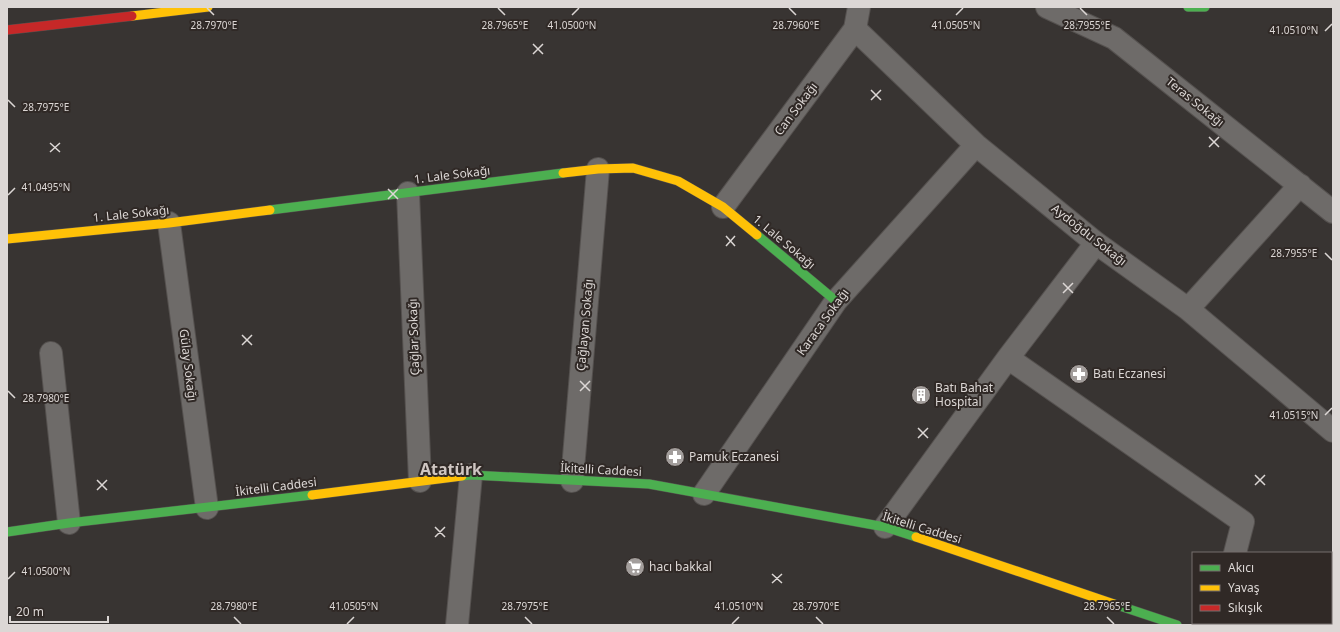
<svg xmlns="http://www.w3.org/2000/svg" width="1340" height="632" viewBox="0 0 1340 632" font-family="'Noto Sans',sans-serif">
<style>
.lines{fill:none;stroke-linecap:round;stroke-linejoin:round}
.street-casing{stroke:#55514f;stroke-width:24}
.fast-casing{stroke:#55514f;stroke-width:10}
.slow-casing{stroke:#55514f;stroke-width:10}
.jam-casing{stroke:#55514f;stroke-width:10}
.street{stroke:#6e6b69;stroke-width:22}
.fast{stroke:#4caf50;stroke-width:9}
.slow{stroke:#ffc107;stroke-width:9}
.jam{stroke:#c62828;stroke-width:9}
.ticks{fill:none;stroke:#dcd7d5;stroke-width:1.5}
.labels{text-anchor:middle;stroke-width:4;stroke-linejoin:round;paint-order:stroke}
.street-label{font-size:12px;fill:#dcd7d5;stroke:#302926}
.poi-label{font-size:12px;fill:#dcd7d5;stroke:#302926;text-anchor:start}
.district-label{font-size:16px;font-weight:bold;fill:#cfc6c2;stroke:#302926}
.ticks-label{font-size:10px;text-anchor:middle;fill:#dcd7d5;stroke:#302926;stroke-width:4;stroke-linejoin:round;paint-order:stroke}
</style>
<rect width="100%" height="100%" fill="#383432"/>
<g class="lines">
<defs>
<path id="street" d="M1047 7 1114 38 1333 212
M855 29 976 145 1096 243 1188 309 1333 431
M408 193 420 481
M723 207 855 29 859 7
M169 223 207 508
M1188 309 1300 185
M51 353 69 523
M1008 358 1243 522 1235 553
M572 481 598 169
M704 494 836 301 976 145
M885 527 1008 358 1096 243
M457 625 471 475
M1207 625 1208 623"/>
<path id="fast" d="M1188 7H1205
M270 210 563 173
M757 235 836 301
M462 476 471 475 649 484 885 527 916 537
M7 532 69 523 312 495
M1114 604 1177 625"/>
<path id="slow" d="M132 16 208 7
M563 173 598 169 633 168 678 181 723 207 757 235
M7 239 169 223 270 210
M312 495 462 476
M916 537 1114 604"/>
<path id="jam" d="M7 30 132 16"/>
</defs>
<use href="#street" class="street-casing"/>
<use href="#fast" class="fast-casing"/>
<use href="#slow" class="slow-casing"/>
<use href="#jam" class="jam-casing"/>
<use href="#street" class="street"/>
<use href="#fast" class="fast"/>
<use href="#slow" class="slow"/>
<use href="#jam" class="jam"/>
</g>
<path class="ticks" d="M207 8 214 15M498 8 505 15M789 8 796 15M1080 8 1087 15M572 15 579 8M956 15 963 8M1325 31 1332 24M533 44 543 54M533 54 543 44M871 90 881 100M8 100 15 107M871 100 881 90M1209 137 1219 147M50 143 60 152M1209 147 1219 137M50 152 60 143M388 189 398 199M8 195 15 188M388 199 398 189M726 236 735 246M726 246 735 236M1325 253 1332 260M1063 283 1073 293M1063 293 1073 283M242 335 252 345M242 345 252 335M580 381 590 391M8 391 15 398M580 391 590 381M1325 415 1332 408M918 428 928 438M918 438 928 428M1255 475 1265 485M97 480 107 490M1255 485 1265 475M97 490 107 480M435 527 445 537M435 537 445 527M772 574 782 583M8 579 15 572M772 583 782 574M234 617 241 624M525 617 532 624M816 617 823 624M1107 617 1114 624M347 624 354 617M732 624 739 617"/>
<defs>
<symbol id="pharmacy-disc" viewBox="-11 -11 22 22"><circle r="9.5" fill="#a39e9c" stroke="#302926"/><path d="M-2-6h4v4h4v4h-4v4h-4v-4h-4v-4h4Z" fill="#fff"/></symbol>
<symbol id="building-disc" viewBox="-11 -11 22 22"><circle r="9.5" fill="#a39e9c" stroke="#302926"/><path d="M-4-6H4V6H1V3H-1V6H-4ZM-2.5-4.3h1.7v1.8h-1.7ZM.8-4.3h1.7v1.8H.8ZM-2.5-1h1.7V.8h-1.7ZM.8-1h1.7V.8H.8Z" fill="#fff"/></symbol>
<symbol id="supermarket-disc" viewBox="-11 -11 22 22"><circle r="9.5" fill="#a39e9c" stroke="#302926"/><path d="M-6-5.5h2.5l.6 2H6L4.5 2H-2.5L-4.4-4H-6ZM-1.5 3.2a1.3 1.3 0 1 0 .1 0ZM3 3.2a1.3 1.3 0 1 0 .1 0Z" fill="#fff"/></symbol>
</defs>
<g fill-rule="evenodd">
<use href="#pharmacy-disc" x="1068" y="363" width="22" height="22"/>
<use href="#building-disc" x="910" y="384" width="22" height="22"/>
<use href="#pharmacy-disc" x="664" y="446" width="22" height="22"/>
<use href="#supermarket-disc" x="624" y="556" width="22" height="22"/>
</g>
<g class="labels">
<g class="street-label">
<text transform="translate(1195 102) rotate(39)" y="4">Teras Sokağı</text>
<text transform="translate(796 109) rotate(-53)" y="4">Can Sokağı</text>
<text transform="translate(452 175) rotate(-7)" y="4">1. Lale Sokağı</text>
<text transform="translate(131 214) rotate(-6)" y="4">1. Lale Sokağı</text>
<text transform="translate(1089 235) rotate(38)" y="4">Aydoğdu Sokağı</text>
<text transform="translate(784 242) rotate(40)" y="4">1. Lale Sokağı</text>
<text transform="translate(823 322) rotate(-54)" y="4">Karaca Sokağı</text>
<text transform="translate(585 325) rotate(-85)" y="4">Çağlayan Sokağı</text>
<text transform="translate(414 337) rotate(-92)" y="4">Çağlar Sokağı</text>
<text transform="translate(188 365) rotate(83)" y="4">Gülay Sokağı</text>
<text transform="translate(601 470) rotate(3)" y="4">İkitelli Caddesi</text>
<text transform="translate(276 487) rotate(-7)" y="4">İkitelli Caddesi</text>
<text transform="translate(922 528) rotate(17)" y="4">İkitelli Caddesi</text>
</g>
<g class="poi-label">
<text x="1093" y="378">Batı Eczanesi</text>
<text x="935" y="392">Batı Bahat<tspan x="935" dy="14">Hospital</tspan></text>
<text x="689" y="461">Pamuk Eczanesi</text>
<text x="649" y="571">hacı bakkal</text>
</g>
<g class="district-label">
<text x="451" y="475">Atatürk</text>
</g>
</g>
<g class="ticks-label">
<text x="214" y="29">28.7970°E</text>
<text x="505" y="29">28.7965°E</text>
<text x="572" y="29">41.0500°N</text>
<text x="796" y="29">28.7960°E</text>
<text x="956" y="29">41.0505°N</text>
<text x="1087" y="29">28.7955°E</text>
<text x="1294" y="34">41.0510°N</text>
<text x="46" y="111">28.7975°E</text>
<text x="46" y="191">41.0495°N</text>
<text x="1294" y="257">28.7955°E</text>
<text x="46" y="402">28.7980°E</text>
<text x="1294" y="419">41.0515°N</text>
<text x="46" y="575">41.0500°N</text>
<text x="354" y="610">41.0505°N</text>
<text x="739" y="610">41.0510°N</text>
<text x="234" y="610">28.7980°E</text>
<text x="525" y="610">28.7975°E</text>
<text x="816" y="610">28.7970°E</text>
<text x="1107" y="610">28.7965°E</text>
</g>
<rect width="1340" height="632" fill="none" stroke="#dcd7d5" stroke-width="16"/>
<rect x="1192" y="552" width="140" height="72" fill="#302926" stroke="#756f6c"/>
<rect x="1200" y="565" width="20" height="6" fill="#4caf50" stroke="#756f6c"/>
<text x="1228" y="572" font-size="12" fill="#dcd7d5">Akıcı</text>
<rect x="1200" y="585" width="20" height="6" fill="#ffc107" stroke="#756f6c"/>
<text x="1228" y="592" font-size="12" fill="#dcd7d5">Yavaş</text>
<rect x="1200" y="605" width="20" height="6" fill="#c62828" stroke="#756f6c"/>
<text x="1228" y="612" font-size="12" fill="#dcd7d5">Sıkışık</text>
<path d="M10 616v6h98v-6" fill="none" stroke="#dcd7d5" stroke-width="2"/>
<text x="16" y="616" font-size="12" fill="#dcd7d5" stroke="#302926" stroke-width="3" paint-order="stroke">20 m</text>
</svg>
